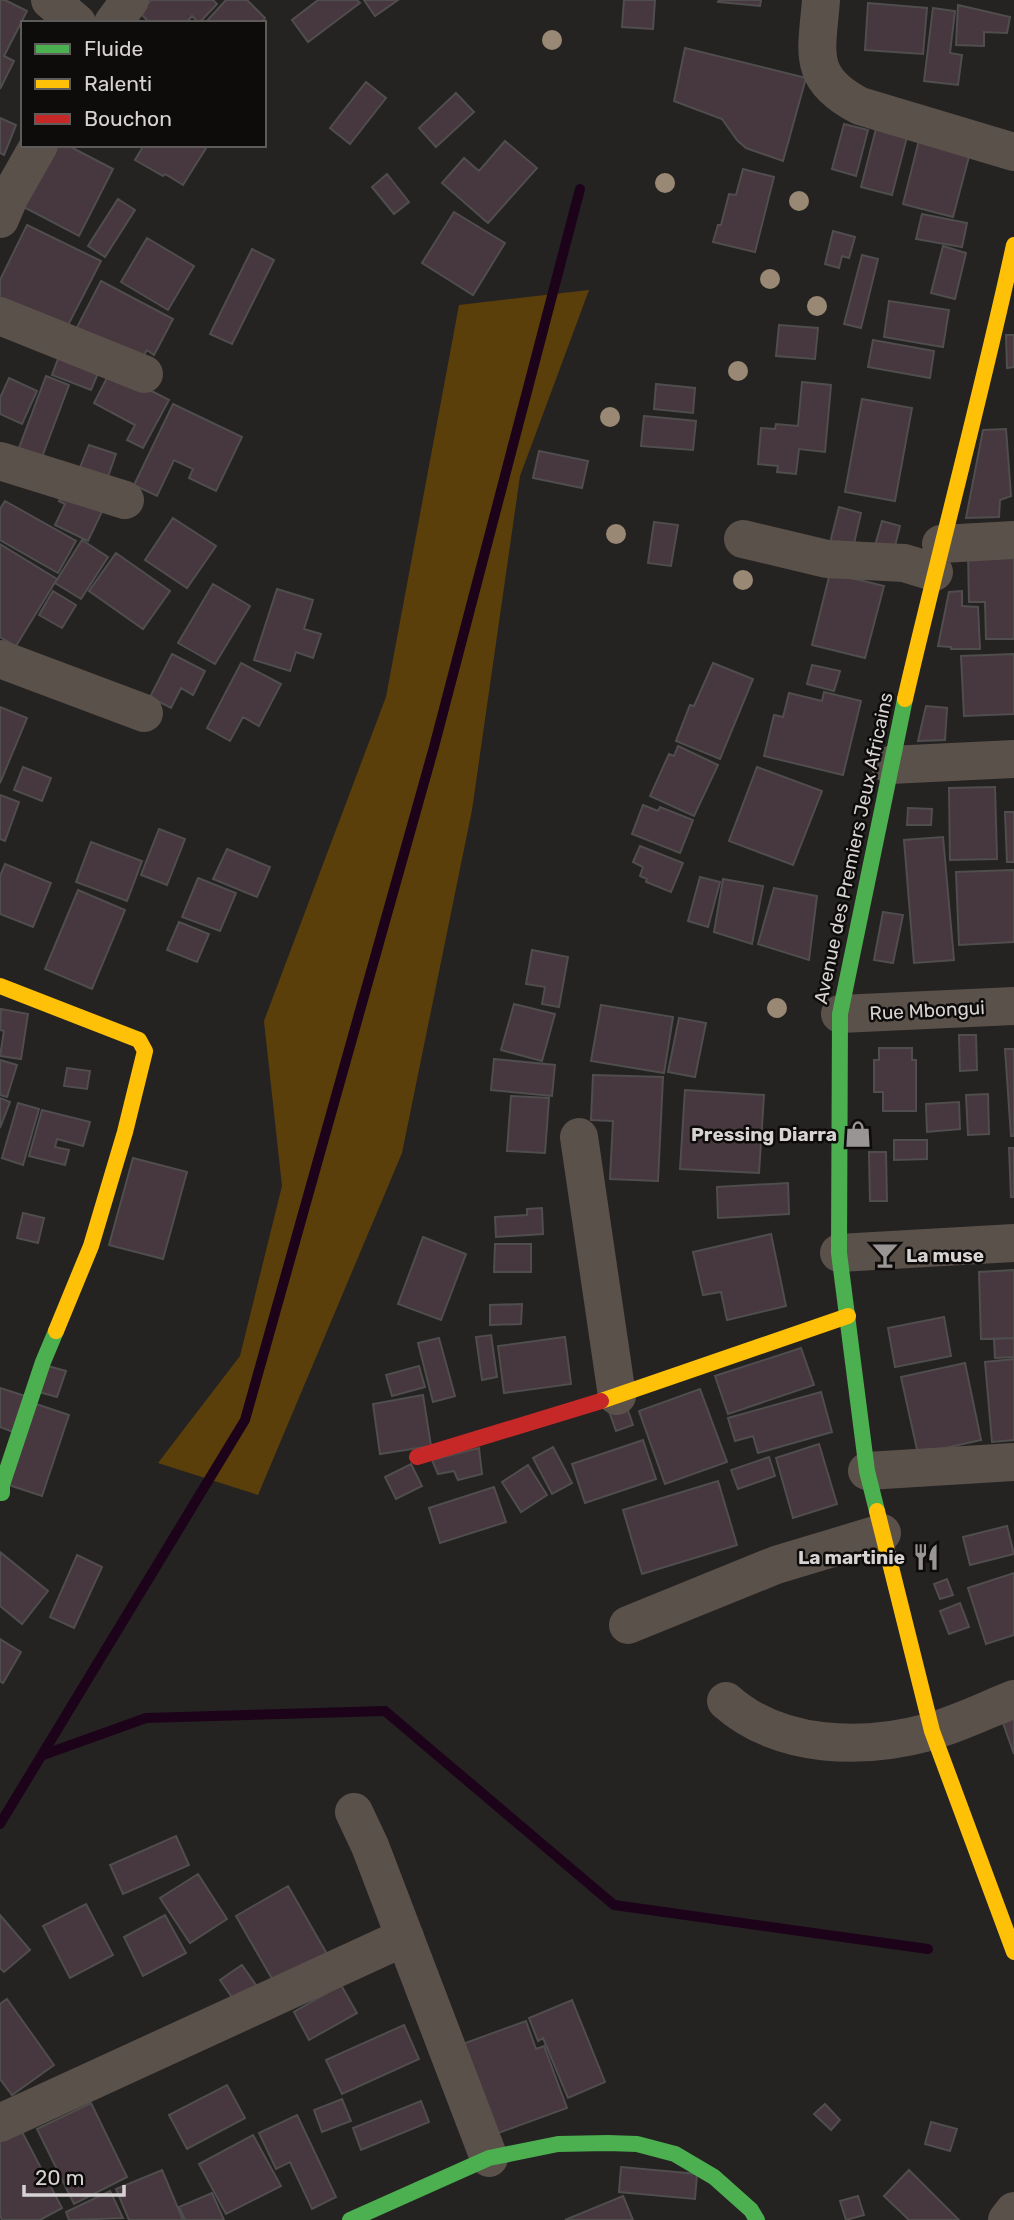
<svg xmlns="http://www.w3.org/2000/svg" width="1014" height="2220" viewBox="0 0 1014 2220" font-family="Rubik,sans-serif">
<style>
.green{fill:#5b3f0a}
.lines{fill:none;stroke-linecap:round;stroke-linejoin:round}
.stream{stroke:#1c0319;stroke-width:10}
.building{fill:#47373e;stroke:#4f4d4d;stroke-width:2}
.street{stroke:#5b514b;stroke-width:38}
.fast{stroke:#4caf50;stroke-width:16}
.slow{stroke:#ffc107;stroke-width:16}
.jam{stroke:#c62828;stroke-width:16}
.tree{fill:#998974}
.labels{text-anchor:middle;stroke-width:5;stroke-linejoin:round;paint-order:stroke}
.street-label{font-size:19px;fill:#d7d3d3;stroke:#0e0c0b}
.poi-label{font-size:19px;font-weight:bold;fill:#d7d3d3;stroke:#0e0c0b;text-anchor:end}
</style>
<rect width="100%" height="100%" fill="#252322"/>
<path class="green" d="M589 290 520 476 472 810 402 1153 258 1495 158 1463 240 1356 282 1186 264 1021 386 697 459 305Z"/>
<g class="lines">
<path class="stream" d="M43 1755 146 1718 385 1711 614 1905 928 1949
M0 1824 245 1420 434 747 580 189"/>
</g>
<path class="building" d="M0 0H5L27 11 4 56 14 61 0 89Z
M151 0H213L217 4 199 23 192 16 186 23H150L139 12Z
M226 0H247L265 18 261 23H205Z
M318 0H357L360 3 308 42 292 20Z
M364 0H398L375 16Z
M624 0H655L653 29 622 27Z
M719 0H761L760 6 718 2Z
M868 3 927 8 923 54 865 50Z
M958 5 1010 17 1007 33 984 32V46L956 45Z
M933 8 955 11 950 53 962 55 958 85 924 81Z
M685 48 806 78 783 161 746 148 737 140 722 119 674 101Z
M366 82 386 98 350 144 330 128Z
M456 93 474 112 436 147 419 128Z
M0 118 16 125 4 155 0 153Z
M878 121 909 129 892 195 861 187Z
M844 124 868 130 856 176 832 169Z
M920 136 971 149 953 217 903 204Z
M505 141 537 168 488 223 442 183 464 158 479 171Z
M49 145H67L113 169 79 236 18 204Z
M144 145H208L183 185 165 174 163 176 135 160Z
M743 169 774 177 755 252 713 242 718 225H721L729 194 736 195Z
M387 174 409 202 394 214 372 187Z
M118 199 135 210 105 257 88 246Z
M454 212 505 243 473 295 422 263Z
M922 214 967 223 962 247 916 239Z
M27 225 101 261 63 335 0 304V280Z
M833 231 855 237 849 258 842 256 839 268 825 264Z
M147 238 194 266 168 310 121 282Z
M943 246 966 253 955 299 931 293Z
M252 249 274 260 232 344 210 334Z
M862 255 878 259 861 328 844 324Z
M101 281 173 319 154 355 147 350 136 368 73 335Z
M889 301 949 310 943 347 884 337Z
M779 325 818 328 815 359 776 356Z
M1006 335H1014V367L1007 368Z
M873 340 934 351 930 378 868 367Z
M61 351 101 366 91 390 52 375Z
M111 370 169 400 143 448 127 440 135 425 94 403Z
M46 376 69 385 42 457 19 448Z
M9 378 37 391 22 424 0 414V398Z
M802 382 831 385 825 452 799 449 796 474 777 472 778 466 758 464 761 428 775 429 776 424 798 426Z
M656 384 695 388 693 413 654 409Z
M862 399 912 408 895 501 845 492Z
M173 404 242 437 216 491 189 478 193 469 174 460 157 496 134 485Z
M644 416 696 421 693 450 641 446Z
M1006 429 1011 496 1000 500 999 517 966 518 983 430Z
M89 445 116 454 105 485 77 475Z
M539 451 588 461 582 488 533 478Z
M67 487 105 505 88 541 55 525 65 504 59 501Z
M5 501 76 541 58 573 0 540V509Z
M839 507 861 513 853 548 830 543Z
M173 518 216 546 187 588 145 560Z
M882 521 900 526 893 554 874 549Z
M654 522 678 525 671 566 648 563Z
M82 540 108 557 81 599 55 583Z
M0 544 57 579 16 646 0 637Z
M1014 551V639H986L985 602H969L968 553Z
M116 553 170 591 143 629 89 591Z
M830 573 884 586 865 658 812 645Z
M213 584 250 606 215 664 178 643Z
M277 589 313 600 304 629 321 634 313 658 296 652 290 671 254 660Z
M53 591 76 605 62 628 39 615Z
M962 591V606L978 607 980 649H951V647L938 646 949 592Z
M172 654 205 671 193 695 181 688 171 708 150 697Z
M1014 654V714L964 716 961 656Z
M241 663 281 684 259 726 243 717 230 741 207 728Z
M713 663 753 679 720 759 676 741 690 705 694 706Z
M812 665 840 671 834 691 807 684Z
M824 692 861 701 843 775 764 756 774 715 783 717 789 693 822 701Z
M926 706 947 708 945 740 918 741Z
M0 707 27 718 0 783Z
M678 746 718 765 694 816 650 796 669 754 674 756Z
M23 767 51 778 42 801 14 790Z
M757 767 822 791 793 865 729 841Z
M995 787 997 859 950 860 949 788Z
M0 795 19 802 5 841 0 839Z
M643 805 658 811 660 807 693 820 680 853 632 834Z
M908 808 932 809 931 825H907Z
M1005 812H1014V862H1007Z
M159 829 185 839 167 885 141 875Z
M943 837 954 960 914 963 904 840Z
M91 842 142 861 127 901 76 882Z
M640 846 683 863 671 892 646 882 647 879 640 876 643 867 633 862Z
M227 849 270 867 257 897 213 879Z
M5 864 51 883 33 927 0 914V876Z
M1014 870V942L959 945 956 872Z
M700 877 720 882 708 927 688 921Z
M198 878 236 893 220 931 182 917Z
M723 879 763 886 752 944 714 932Z
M774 888 817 896 809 960 758 944Z
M78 890 125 910 92 989 45 969Z
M883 912 903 915 893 963 874 960Z
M179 922 209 934 197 962 167 950Z
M532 950 568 957 559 1007 542 1004 545 987 526 984Z
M514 1004 555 1014 542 1061 501 1050Z
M601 1005 673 1017 664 1073 591 1061Z
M1 1009 28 1014 21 1059 0 1056 4 1031 0 1030Z
M679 1018 706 1023 695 1077 668 1072Z
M959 1035H976L977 1070 960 1071Z
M879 1048H912V1060H916V1111H883V1092H874V1060H879Z
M1005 1049H1014V1136H1011Z
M494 1059 555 1065 552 1096 491 1090Z
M0 1060 17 1065 7 1097 0 1095Z
M67 1068 90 1071 87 1089 64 1086Z
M593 1075 663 1077 658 1181 610 1179 613 1121 591 1120Z
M685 1090 764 1095 759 1173 680 1169Z
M988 1094 989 1134 968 1135 966 1095Z
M511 1096 549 1098 545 1153 507 1151Z
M0 1098 10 1102 0 1128Z
M959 1102 960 1129 927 1132 926 1104Z
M18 1103 39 1109 23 1165 2 1158Z
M42 1110 90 1122 83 1146 57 1139 55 1147 69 1150 65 1165 29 1156Z
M894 1140H927V1159L894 1160Z
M1009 1148H1014V1197H1011Z
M869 1152H886L887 1201H870Z
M133 1158 187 1172 163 1259 109 1245Z
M788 1183 789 1214 718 1218 717 1187Z
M542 1208 543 1234 496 1237 495 1217 527 1215V1209Z
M23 1213 44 1218 38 1243 17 1238Z
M771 1234 786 1306 727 1320 721 1292 703 1295 693 1252Z
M423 1237 466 1254 441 1320 398 1304Z
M495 1244H531V1272H494Z
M1014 1270V1338L981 1339 979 1272Z
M522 1304 521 1324 490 1325V1305Z
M944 1317 951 1356 895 1367 888 1328Z
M491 1335 497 1377 482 1380 476 1337Z
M565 1337 571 1384 504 1393 498 1346Z
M439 1338 455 1396 433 1402 418 1343Z
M1014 1338V1357L995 1358 994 1339Z
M801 1348 814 1385 728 1414 715 1376Z
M1014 1359V1440L992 1442 985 1362Z
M965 1363 981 1440 918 1454 901 1377Z
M48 1366 66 1371 57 1397 39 1392Z
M419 1366 425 1387 392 1396 386 1375Z
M0 1388 25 1396 13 1432 0 1427Z
M700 1389 727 1462 665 1484 639 1411Z
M821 1392 832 1432 758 1453 753 1436 735 1441 728 1418Z
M423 1395 431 1446 380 1454 373 1404Z
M36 1404 69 1415 42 1496 9 1485Z
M626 1405 633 1425 616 1431 609 1411Z
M643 1440 656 1479 585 1503 572 1464Z
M819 1444 837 1504 793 1518 776 1458Z
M553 1447 572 1483 552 1494 533 1458Z
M479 1448 482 1474 458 1480 454 1471 438 1474 432 1460Z
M769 1457 775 1476 738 1489 731 1470Z
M411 1464 422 1486 396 1499 385 1477Z
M528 1465 547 1495 521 1512 502 1482Z
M718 1481 737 1545 642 1574 623 1510Z
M494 1487 506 1522 440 1543 429 1508Z
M1007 1526 1014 1554 970 1565 963 1537Z
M0 1552 48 1591 22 1624 0 1606Z
M77 1555 102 1567 74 1628 50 1617Z
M1014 1573V1635L986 1644 968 1588Z
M947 1579 953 1595 940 1599 934 1584Z
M960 1603 969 1627 949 1634 940 1611Z
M0 1639 21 1652 3 1683 0 1681Z
M1014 1719V1754L1003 1723Z
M176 1836 189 1865 123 1894 110 1865Z
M198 1874 227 1919 190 1943 160 1898Z
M288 1886 327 1954 275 1984 236 1916Z
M86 1904 113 1955 70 1978 43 1926Z
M0 1915 30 1950 4 1972 0 1968Z
M165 1915 186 1953 143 1976 124 1937Z
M242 1965 258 1988 236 2003 220 1980Z
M341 1985 357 2013 309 2040 294 2012Z
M7 1999 54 2065 12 2095 0 2079V2004Z
M572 2000 605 2082 568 2098 543 2038 538 2041 529 2018Z
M526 2021 536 2049 544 2046 567 2108 490 2136 457 2046Z
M404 2025 419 2059 342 2094 326 2060Z
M227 2085 245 2118 187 2149 169 2115Z
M342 2099 351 2121 322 2132 314 2110Z
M421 2101 429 2122 361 2150 353 2128Z
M91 2103 127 2177 74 2204 37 2129Z
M825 2104 840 2120 831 2130 814 2114Z
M297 2115 336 2197 312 2209 290 2162 276 2169 259 2133Z
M931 2122 957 2129 950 2151 925 2144Z
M21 2130 62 2208 40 2220H2L0 2215V2141Z
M253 2135 281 2186 226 2214 199 2164Z
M621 2167 697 2174 695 2199 619 2192Z
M162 2170 183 2220H129L116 2189Z
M909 2170 959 2220H909L884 2196Z
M110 2191 123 2218 69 2220 66 2212Z
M212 2193 224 2220H185L179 2207Z
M623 2196 633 2220H565Z
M858 2196 864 2215 846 2220 840 2201Z"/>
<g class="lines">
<path class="street" d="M50 0 77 23
M821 0C817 52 806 78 860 106L1014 152
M113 23 130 0
M0 219 10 196 39 145
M0 316 144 374
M0 461 125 500
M743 539 827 559 904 563 934 572
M941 544 1014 540
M0 659 144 713
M890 765 1014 759
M840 1014 1014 1006
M579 1137 617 1396
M839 1253 1014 1243
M867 1471 1014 1462
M628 1625 776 1565 882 1533
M726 1701C780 1749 863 1750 929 1732 958 1724 986 1710 1014 1699
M354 1812 370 1846 489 2158
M0 2123 405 1937
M1007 2220 1014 2211"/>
<path class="fast" d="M0 1493H2V1485L43 1362 56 1331
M877 1511 867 1471 839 1253 840 1014 905 699
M350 2220 489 2158 558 2144 608 2143 637 2144 675 2154 714 2177 751 2210 757 2220"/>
<path class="slow" d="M905 699C940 548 981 397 1014 245
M0 986 139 1040 145 1051 125 1132 91 1246 56 1331
M601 1401 848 1316
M877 1511 932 1731 1014 1952"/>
<path class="jam" d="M417 1457 601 1401"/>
</g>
<g class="tree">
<circle cx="552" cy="40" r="10"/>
<circle cx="665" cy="183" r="10"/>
<circle cx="799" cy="201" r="10"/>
<circle cx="770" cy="279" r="10"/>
<circle cx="817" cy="306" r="10"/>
<circle cx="738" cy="371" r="10"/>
<circle cx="610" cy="417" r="10"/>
<circle cx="616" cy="534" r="10"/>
<circle cx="743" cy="580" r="10"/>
<circle cx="777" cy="1008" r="10"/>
</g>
<defs>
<symbol id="shop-bare" viewBox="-9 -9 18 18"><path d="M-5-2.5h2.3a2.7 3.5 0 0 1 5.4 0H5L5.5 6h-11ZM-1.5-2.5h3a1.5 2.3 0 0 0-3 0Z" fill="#999595" stroke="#0e0c0b" stroke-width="2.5" paint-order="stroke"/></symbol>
<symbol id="bar-bare" viewBox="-9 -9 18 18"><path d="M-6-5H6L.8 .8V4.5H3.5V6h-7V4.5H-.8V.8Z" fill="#999595" stroke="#0e0c0b" stroke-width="2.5" paint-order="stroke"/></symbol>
<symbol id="restaurant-bare" viewBox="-9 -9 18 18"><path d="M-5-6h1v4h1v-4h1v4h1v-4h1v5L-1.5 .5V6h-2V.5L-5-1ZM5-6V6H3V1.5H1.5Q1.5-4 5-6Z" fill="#999595" stroke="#0e0c0b" stroke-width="2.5" paint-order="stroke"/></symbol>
</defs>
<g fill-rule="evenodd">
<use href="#shop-bare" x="839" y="1115" width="38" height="38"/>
<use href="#bar-bare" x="866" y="1236" width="38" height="38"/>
<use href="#restaurant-bare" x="907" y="1538" width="38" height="38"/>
</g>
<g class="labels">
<g class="street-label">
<text transform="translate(853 848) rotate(-78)" y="7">Avenue des Premiers Jeux Africains</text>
<text transform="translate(927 1010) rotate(-3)" y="7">Rue Mbongui</text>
</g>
<g class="poi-label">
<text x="837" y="1141">Pressing Diarra</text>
<text x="906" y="1262" text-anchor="start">La muse</text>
<text x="905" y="1564">La martinie</text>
</g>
</g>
<rect x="21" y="21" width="245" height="126" fill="#0e0c0b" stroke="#5e5c5b" stroke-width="2"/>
<rect x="35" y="44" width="35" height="10" fill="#4caf50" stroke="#5e5c5b" stroke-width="2"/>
<text x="84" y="56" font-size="21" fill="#d7d3d3">Fluide</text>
<rect x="35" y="79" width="35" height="10" fill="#ffc107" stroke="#5e5c5b" stroke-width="2"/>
<text x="84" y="91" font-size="21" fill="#d7d3d3">Ralenti</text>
<rect x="35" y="114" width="35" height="10" fill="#c62828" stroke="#5e5c5b" stroke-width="2"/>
<text x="84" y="126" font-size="21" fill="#d7d3d3">Bouchon</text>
<path d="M24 2185v10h100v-10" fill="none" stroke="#d7d3d3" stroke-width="3.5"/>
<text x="35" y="2185" font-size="21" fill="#d7d3d3" stroke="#0e0c0b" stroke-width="5" paint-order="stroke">20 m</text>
</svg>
